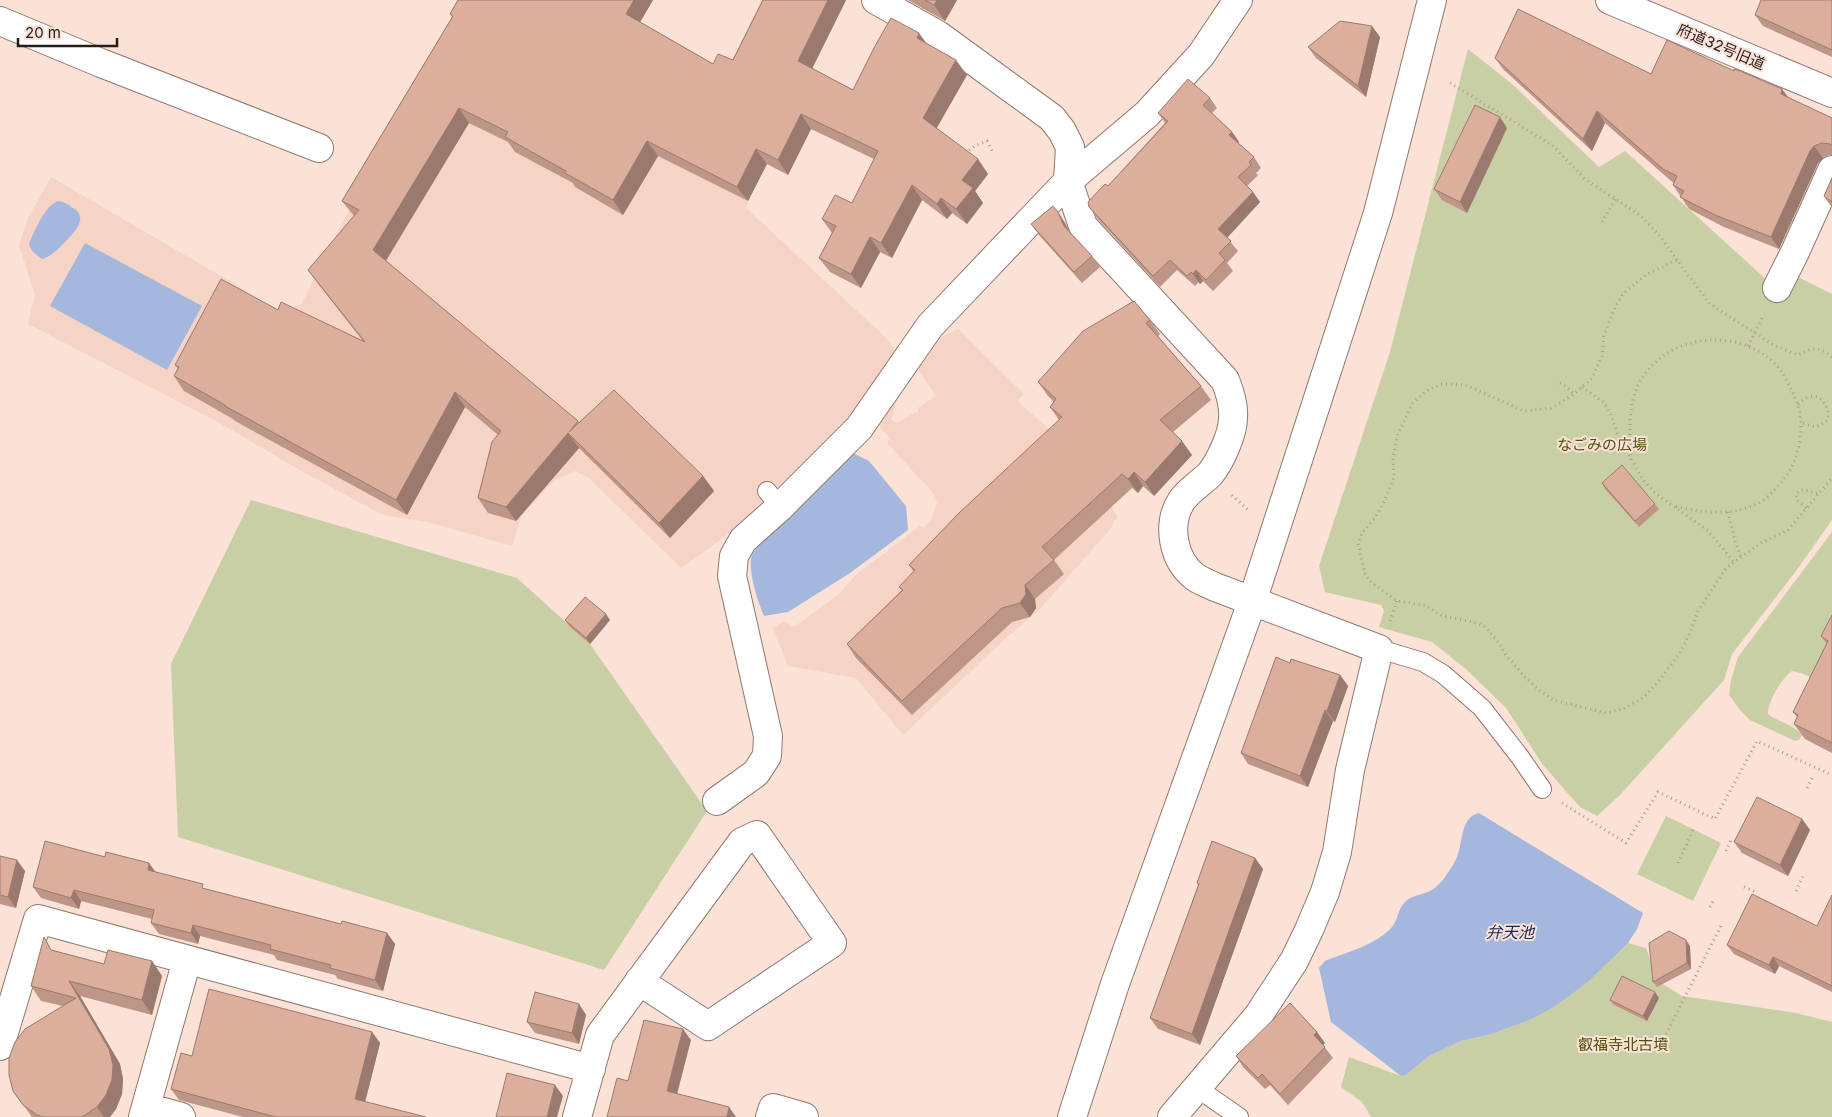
<svg xmlns="http://www.w3.org/2000/svg" width="1832" height="1117" viewBox="0 0 1832 1117" font-family="Inter,'Noto Sans JP',sans-serif">
<style>
.built{fill:#f5d3c5}
.green{fill:#c9cfa5}
.water{fill:#a4b7dd}
.lines{fill:none;stroke-linecap:round;stroke-linejoin:round}
.service-casing{stroke:#8f786f;stroke-width:20}
.minor-casing{stroke:#8f786f;stroke-width:30}
.tertiary-casing{stroke:#8f786f;stroke-width:30}
.path{stroke:#ac9990;stroke-width:3;stroke-dasharray:1 4;stroke-linecap:butt}
.service{stroke:#fff;stroke-width:18}
.minor{stroke:#fff;stroke-width:28}
.tertiary{stroke:#fff;stroke-width:28}
.wall{fill:#bd9687}
.shaded-wall{fill:#9a7a6e}
.building{fill:#dcaf9d;stroke:#9a7a6e}
.labels{text-anchor:middle;stroke-width:4;stroke-linejoin:round;paint-order:stroke}
.street-label{font-size:15px;fill:#261d19;stroke:#fbe1d6}
.park-label{font-size:15px;fill:#4d530d;stroke:#fbe1d6}
.water-label{font-size:16px;font-style:italic;fill:#152857;stroke:#fbe1d6}
</style>
<rect width="100%" height="100%" fill="#fbe1d6"/>
<path class="built" d="M761 0H846L748 201 746 208 883 335 900 356 867 400 779 491 775 484 767 491 765 502 741 525 681 568 589 478 575 471 554 481 521 516 512 546 428 522 383 515 305 473 216 421 28 324 35 295 19 245 28 218 51 177 243 289 277 315 301 305 365 179 463 31 690 54 728 69Z
M958 329 1024 394 1017 401 1080 456 1118 517 1113 522 1112 527 1040 609 1005 639 903 735 856 678 788 666 773 628 784 621 794 627 838 595 857 574 920 526 924 527 931 520 937 503 934 494 887 443 890 439 877 423 894 401 896 403 891 420 897 423 918 411 919 407 936 396 918 369 943 336Z"/>
<path class="green" d="M1468 49 1512 84 1599 167 1625 151 1769 282 1780 268 1832 294V520L1796 571 1732 654 1724 680 1620 795 1597 816 1580 807 1543 765 1506 708 1467 670 1432 642 1379 627 1384 611 1381 605 1325 592 1319 566 1390 352Z
M251 500 517 578 590 644 707 811 604 970 178 837 171 664Z
M1832 532V687L1801 673 1792 671C1782 678 1767 702 1768 714 1778 722 1795 725 1802 735L1799 740 1795 741 1750 720 1740 710 1729 695 1731 680 1738 657Z
M1666 816 1721 843 1693 901 1637 874Z
M1628 943 1646 948 1658 981 1682 996 1796 1013 1832 1022V1117H1371L1362 1102 1341 1087 1349 1057 1401 1076 1406 1075 1429 1056 1461 1041 1492 1034 1532 1019 1588 982Z"/>
<path class="water" d="M59 201C65 202 69 205 73 208 90 218 73 234 64 243 57 250 52 256 42 259L32 251 29 244C34 232 46 203 59 201Z
M85 243 202 306 167 370 50 306Z
M853 453 869 461 906 506 908 530 850 573 788 612 764 616C758 602 747 570 752 555 754 552 756 548 758 544Z
M1479 813 1643 913 1637 929 1628 943 1588 982 1555 1006 1532 1019 1492 1034 1461 1041 1429 1056 1406 1075 1401 1076 1331 1022 1319 968 1325 961C1347 952 1376 945 1392 927 1398 920 1398 909 1404 903 1410 896 1420 895 1428 892 1436 888 1442 882 1447 874 1451 868 1456 861 1458 854 1463 840 1461 817 1479 813Z"/>
<g class="lines">
<defs>
<path id="service" d="M767 491 780 507
M1379 649 1423 662 1443 674 1482 708 1520 757 1542 789
M1197 1088 1239 1117"/>
<path id="minor" d="M876 0 938 35 1052 118 1062 131 1070 147 1068 181 1083 226 1225 380C1230 392 1234 405 1233 418 1233 434 1220 462 1210 474 1201 483 1189 490 1182 500 1166 524 1173 560 1195 577 1201 581 1209 584 1215 587L1379 649 1350 770 1337 852 1325 892 1309 930 1294 961 1258 1016 1172 1117
M0 21 101 63 319 148
M1777 288 1795 252 1832 170
M717 801 756 773 767 756 768 736 732 576 734 556 743 540 780 507 859 428 930 326 1068 181 1147 114 1201 55 1238 0
M0 1046 38 919 591 1069
M146 1107 181 1117
M143 1117 187 960
M577 1117 600 1035 742 842 757 835 832 943 708 1026 639 981
M770 1117 773 1108 804 1117"/>
<path id="tertiary" d="M1610 0 1832 93
M1072 1117 1115 984 1252 602 1378 213 1432 0"/>
</defs>
<use href="#service" class="service-casing"/>
<use href="#minor" class="minor-casing"/>
<use href="#tertiary" class="tertiary-casing"/>
<path class="path" d="M1450 83 1552 145 1585 179 1641 216 1660 236 1677 260
M965 153 975 146 987 141 993 153
M1602 222 1615 199
M1748 346 1763 316
M1832 357C1818 346 1813 347 1798 355L1775 346 1710 304 1677 260 1647 274 1624 293 1615 307 1604 336 1602 356 1592 378 1574 394 1551 408 1524 411 1466 385 1442 384 1426 391 1413 403 1398 434 1393 458 1394 477 1383 504 1374 519 1362 533 1358 543 1365 574 1372 583 1397 601 1425 605 1442 616 1473 622 1484 626 1498 642 1506 655 1524 676 1539 690 1553 700 1606 713 1623 709 1644 697 1658 682 1680 653 1689 635 1698 611 1726 568 1761 543 1788 530 1832 478
M1560 383 1567 387 1574 394
M1582 387 1603 402 1610 412 1618 435 1643 480 1655 493 1707 530 1734 562
M1798 404C1813 390 1825 396 1829 415L1826 422 1816 427 1801 423
M1631 460C1630 438 1628 418 1634 396 1653 334 1742 320 1781 371 1785 377 1789 385 1792 391 1801 409 1803 426 1799 446 1795 462 1790 474 1778 486 1773 492 1766 499 1759 503 1732 517 1702 513 1674 506
M1232 495 1249 511
M1806 508 1798 501 1796 495 1800 490H1806L1818 494
M1728 512 1735 541 1741 557
M1390 621 1397 601
M1807 788 1813 776
M1562 803 1626 843 1658 792 1715 819 1757 741 1832 775
M1726 851 1731 840
M1678 863 1693 830
M1744 887 1756 892
M1796 891 1804 874
M1710 907 1714 900
M1666 1034 1722 924"/>
<use href="#service" class="service"/>
<use href="#minor" class="minor"/>
<use href="#tertiary" class="tertiary"/>
</g>
<path class="wall" d="M458 0H653L640 22 713 64 733 60 763 0H846L812 68 853 90 926 43 967 75 936 128 988 174 975 191 983 203 967 224 952 213 947 219 922 200 892 258 880 252 861 288 830 272 819 258 832 233 822 219 852 203 874 159 811 129 788 175 767 164 748 201 658 156 623 215 575 187 573 183 515 152 508 142 469 123 386 261 579 422 703 476 714 491 670 538 579 448 516 521 488 513 478 498 498 435 465 407 407 515 235 421 233 419 184 391 174 376 178 369 175 365 278 310 363 341 319 285 308 270 354 216 342 201 452 17 450 14Z
M908 0H957L945 21Z
M1832 0V57L1763 26 1755 15Z
M1380 37 1366 97 1316 58 1308 47Z
M1495 58 1651 74 1734 71 1782 89 1788 98 1832 118V155H1830L1823 158 1818 163 1779 249 1724 227 1689 209 1673 185 1674 183 1671 181 1605 123 1592 151 1503 69Z
M1210 98 1217 108 1212 113 1232 132 1239 142 1238 143 1254 157 1261 168 1256 173 1258 175 1247 186 1260 202 1227 238 1238 251 1227 263 1233 271 1213 291 1203 281 1200 284 1199 282 1195 286 1177 270 1160 287 1097 218 1089 207 1165 123 1158 113Z
M1507 128 1467 213 1442 200 1434 189Z
M1832 178V208L1824 196Z
M1065 223 1069 232 1092 256 1100 267 1082 283 1039 235 1031 224Z
M1150 320 1160 334 1158 336 1201 386 1211 400 1173 432 1192 455 1154 496 1143 486 1138 493 1132 488 1054 560 1064 574 1035 599 1036 608 1030 617 1012 622 912 715 856 658 847 644 902 590 899 587 914 572 909 565 1059 420 1050 407 1054 402 1048 396 1038 382Z
M1602 483 1655 504 1659 509 1639 527 1605 489Z
M1832 615V753L1805 739 1794 724 1797 717 1793 712 1827 644 1821 636Z
M565 620H610L590 644 569 626Z
M1290 663 1340 675 1348 686 1335 722 1333 721 1308 787 1248 764 1241 753Z
M1802 819 1810 830 1788 876 1742 853 1734 842Z
M0 856 25 871 16 908 0 904Z
M1255 858 1263 869 1200 1045 1158 1029 1150 1018 1198 885 1197 883Z
M156 872 206 889 341 924 387 933 395 944 383 991 338 979 335 975 277 960 274 955 200 936 198 944 159 934 151 923 152 919 81 901 79 909 41 898 33 887Z
M1832 895V992L1779 966 1775 974 1734 954 1727 945 1817 926Z
M1690 946 1691 969 1657 987 1653 982Z
M52 950 104 964 152 961 162 976 152 1015 80 996 120 1064 123 1079 122 1094 116 1109 110 1117H32L13 1091 63 1006 41 1001 31 986Z
M1659 998 1647 1021 1614 1005 1610 1000Z
M579 1004 586 1015 579 1044 535 1033 527 1022Z
M372 1032 380 1043 365 1102 426 1117H243L179 1100 171 1089 192 1056Z
M1325 1043 1323 1045 1333 1058 1288 1105 1270 1085 1265 1089 1243 1067 1236 1056Z"/>
<path class="shaded-wall" d="M634 0H653L636 29 626 14Z
M828 0H846L809 75 798 61Z
M937 0H957L945 21 934 5Z
M1372 26 1380 37 1366 97 1358 86Z
M919 33 930 48 917 38Z
M956 60 967 75 934 133 923 118Z
M1782 89 1791 101 1781 94Z
M459 108 469 123 383 265 373 250Z
M1597 111 1605 123 1592 151 1583 139Z
M801 114 811 129 788 175 778 160Z
M1500 117 1507 128 1467 213 1460 202Z
M1232 132 1239 142 1236 146 1229 135Z
M647 141 658 156 623 215 613 200Z
M1814 146 1823 158 1818 163 1779 249 1771 237 1810 151Z
M756 149 767 164 748 201 737 187Z
M978 159 988 174 975 191 983 203 967 224 956 209 962 180Z
M912 185 922 200 892 258 881 243Z
M1253 192 1260 202 1226 239 1218 229Z
M941 198 952 213 947 219 937 204Z
M1058 212 1065 223 1072 237 1064 226Z
M870 237 880 252 861 288 851 274Z
M1196 270 1203 281 1200 284 1193 274Z
M455 392 465 407 407 515 396 500Z
M568 433 579 448 516 521 506 507Z
M1182 441 1192 455 1154 496 1145 482Z
M1134 472 1143 486 1138 493 1128 479Z
M703 476 714 491 670 538 659 523Z
M1025 585 1035 599 1036 608 1030 617 1020 603Z
M606 614 610 620 590 644 586 638Z
M1340 675 1348 686 1335 722 1327 711Z
M1325 710 1333 721 1308 787 1300 776Z
M1802 819 1810 830 1788 876 1780 865Z
M1255 858 1263 869 1200 1045 1192 1034Z
M17 860 25 871 16 908 8 897Z
M149 863 157 874 148 870Z
M74 890 81 901 79 909 71 898Z
M193 925 200 936 198 944 191 933Z
M387 933 395 944 383 991 375 980Z
M1686 940 1690 946 1691 969 1687 963Z
M1773 957 1779 966 1775 974 1769 965Z
M152 961 162 976 152 1015 142 1000Z
M69 981 80 996 120 1064 123 1079 122 1094 116 1109 110 1117H104L97 1107 112 1080Z
M1655 992 1659 998 1647 1021 1643 1016Z
M579 1004 586 1015 579 1044 572 1033Z
M683 1029 691 1040 675 1102 667 1091Z
M372 1032 380 1043 363 1110 355 1099Z
M1317 1032 1325 1043 1321 1046 1314 1035Z
M555 1085 563 1096 557 1117H547Z
M729 1107 736 1117H727Z"/>
<path class="building" d="M458 0H634L626 14 713 64 718 54 733 60 763 0H828L798 61 853 90 875 46 891 18 919 33 917 38 956 60 923 118 978 159 962 180 973 188 956 209 941 198 937 204 912 185 881 243 870 237 851 274 819 258 836 226 822 219 835 195 852 203 878 151 801 114 778 160 756 149 737 187 647 141 613 200 565 173 566 171 505 137 508 132 459 108 373 250 578 421 569 432 614 390 703 476 659 523 568 433 506 507 478 498 492 442 501 431 455 392 396 500 225 406V405L174 376 179 367 175 365 221 279 278 310 281 302 365 342 308 270 359 210 342 201 453 16 450 14Z
M925 0H937L934 5Z
M1761 0H1832V50L1755 15Z
M1518 9 1651 74 1667 40 1734 71V69L1740 71 1782 89 1781 94 1832 118V146L1830 144 1822 143 1814 146 1810 151 1771 237 1715 215 1680 197 1684 191 1673 185 1677 176 1663 169 1597 111 1583 139 1495 58Z
M1340 21 1372 26 1358 86 1308 47Z
M1188 79 1210 98 1203 105 1232 132 1229 135 1254 157 1249 162 1251 165 1238 177 1253 192 1218 229 1231 241 1219 253 1225 260 1206 280 1196 270 1193 274 1191 272 1187 276 1170 260 1153 276 1089 207 1088 202 1105 184 1108 186 1168 121 1158 113Z
M1475 105 1500 117 1460 202 1434 189Z
M1832 178V202L1824 196Z
M1053 206 1058 212 1064 226 1092 256 1074 272 1031 224Z
M1134 301 1150 320 1146 323 1201 386 1160 420 1182 441 1145 482 1134 472 1128 479 1122 474 1042 547 1054 560 1025 585 1026 594 1020 603 1002 608 902 701 847 644 903 590 899 587 915 570 909 565 959 513 1062 417 1050 407 1056 399 1038 382 1083 331Z
M1622 465 1655 504 1635 521 1602 483Z
M585 597 606 614 586 638 565 620Z
M1832 615V743L1794 724 1798 715 1793 712 1828 641 1821 636Z
M1276 657 1290 663 1291 659 1340 675 1327 711 1325 710 1300 776 1241 753Z
M1757 797 1802 819 1780 865 1734 842Z
M45 841 105 857 106 852 149 863 148 870 203 884 202 888 341 924 342 921 387 933 375 980 330 968 331 965 270 949 271 945 193 925 191 933 151 923 154 910 74 890 71 898 33 887Z
M1212 841 1255 858 1192 1034 1150 1018 1199 884 1197 883Z
M0 856 17 860 8 897 0 895Z
M1752 894 1817 926 1832 895V986L1773 957 1769 965 1727 945Z
M1669 931 1686 940 1687 963 1653 982 1649 943Z
M44 937 51 950 104 964 108 950 152 961 142 1000 69 981 109 1049 113 1065 112 1080 106 1095 97 1107 82 1117H43L37 1115 23 1105 13 1091 9 1075V1058L15 1042 25 1029 76 998 31 986Z
M1622 976 1655 992 1643 1016 1610 1000Z
M209 989 372 1032 355 1099 426 1117H276L171 1089 181 1053 192 1056Z
M535 992 579 1004 572 1033 527 1022Z
M1290 1003 1317 1032 1314 1035 1325 1047 1280 1094 1262 1074 1258 1078 1236 1056Z
M644 1020 683 1029 667 1091 729 1107 727 1117H607L617 1078 628 1081Z
M507 1073 555 1085 547 1117H496Z"/>
<g class="labels">
<g class="street-label">
<text transform="translate(1721 47) rotate(23)" y="5">府道32号旧道</text>
</g>
<g class="park-label">
<text x="1602" y="450">なごみの広場</text>
<text x="1623" y="1050">叡福寺北古墳</text>
</g>
<g class="water-label">
<text x="1510" y="938">弁天池</text>
</g>
</g>
<path d="M18 38v8h99v-8" fill="none" stroke="#261d19" stroke-width="2.5"/>
<text x="25" y="38" font-size="15" fill="#261d19" stroke="#fbe1d6" stroke-width="4" paint-order="stroke">20 m</text>
</svg>
